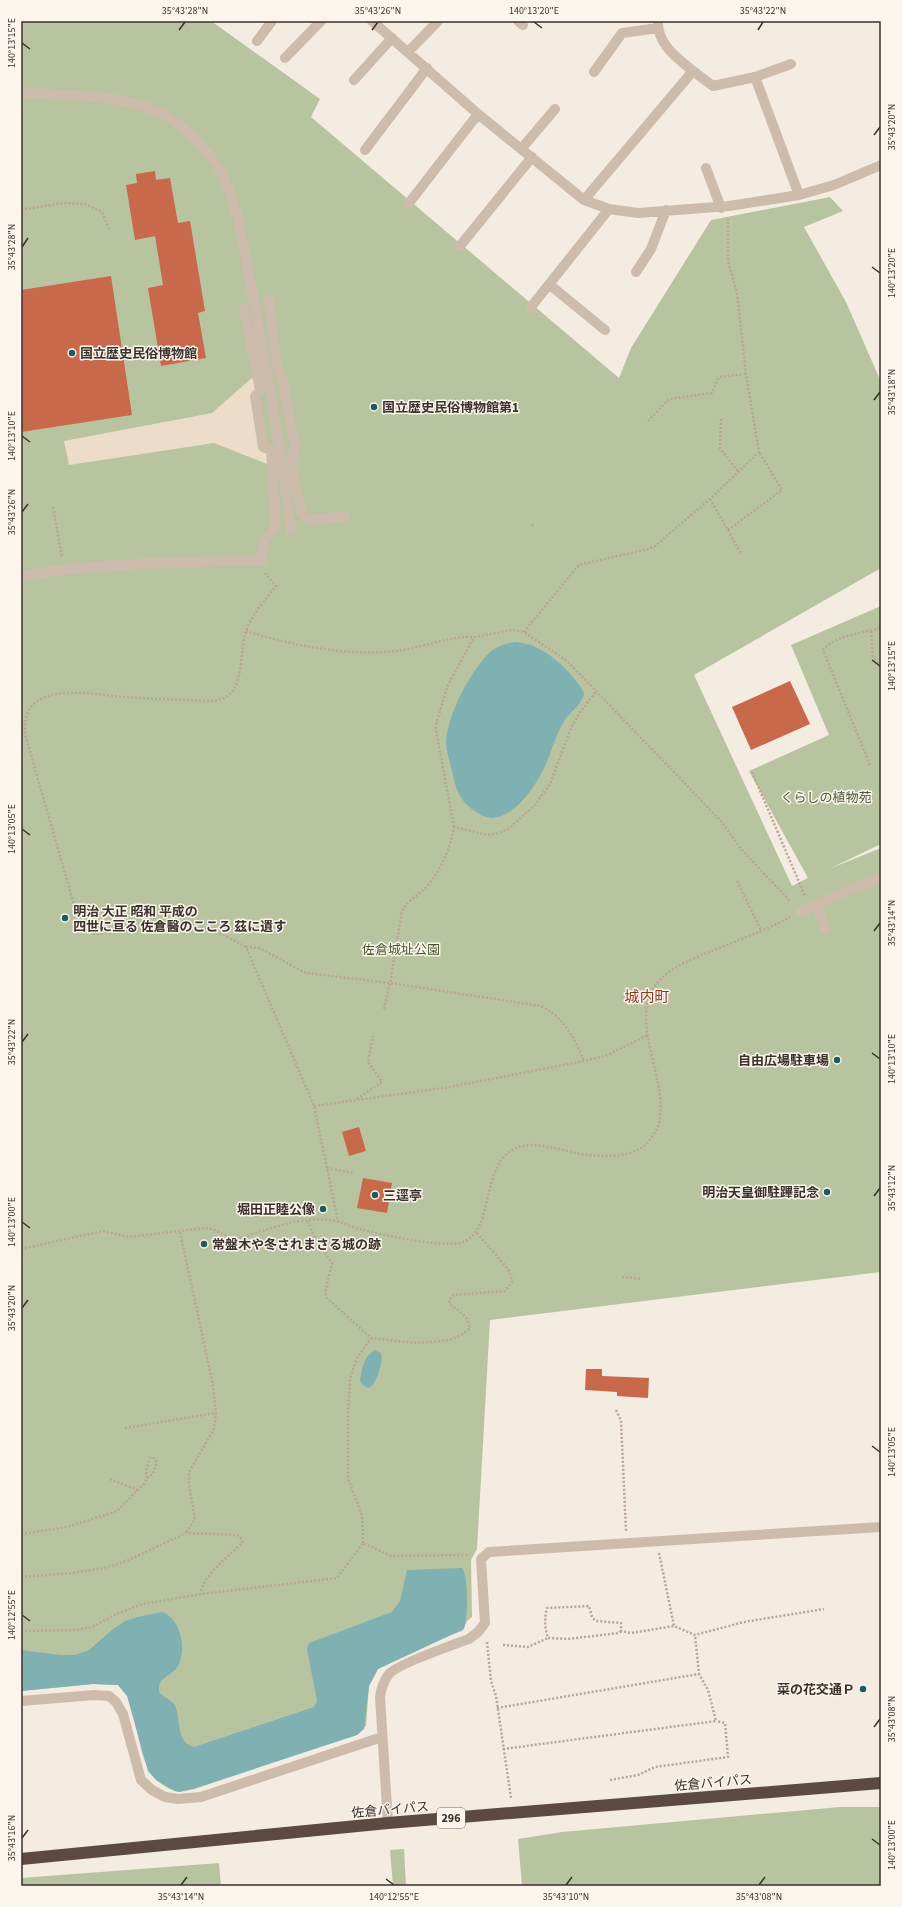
<svg xmlns="http://www.w3.org/2000/svg" width="902" height="1907" viewBox="0 0 902 1907" font-family="'Source Sans 3','Noto Sans JP',sans-serif">
<style>
.green{fill:#b8c4a0}
.plaza{fill:#ecdcc8}
.water{fill:#7fb0b2}
.building{fill:#c8694b}
.lines{fill:none;stroke-linecap:round;stroke-linejoin:round}
.path{stroke:#b9a596;stroke-width:2.5;stroke-dasharray:2 2;stroke-linecap:butt}
.minor{stroke:#cdbbac;stroke-width:10}
.highway{stroke:#5c4a42;stroke-width:12}
.ticks{fill:none;stroke:#3b302b;stroke-width:1.5}
.poi-dot{fill:#1f5a5e;stroke:#fbf5ee;stroke-width:1.5}
.labels{text-anchor:middle;stroke-width:3;stroke-linejoin:round;paint-order:stroke}
.shield{fill:#fbf5ee;stroke:#756b66;stroke-width:1}
.shield-label{font-size:12px;font-weight:bold;fill:#3b302b}
.poi-label{font-size:13px;font-weight:bold;fill:#3b302b;stroke:#fbf5ee;text-anchor:start}
.park-label{font-size:13px;fill:#4a5a2e;stroke:#fbf5ee}
.street-label{font-size:13px;fill:#3b302b;stroke:#fbf5ee}
.quarter-label{font-size:15px;fill:#8c3b22;stroke:#fbf5ee}
.neatline{fill:none;stroke:#3b302b;stroke-width:1.5}
.ticks-label{font-size:10px;text-anchor:middle;fill:#3b302b}
</style>
<rect width="100%" height="100%" fill="#f4ebe1"/>
<path class="green" d="M21 21H211L320 99 311 117 619 378 631 348 711 220 830 197 843 211 804 227 846 302 881 382V568L694 675 792 886 808 878 749 771 829 735 791 645 881 606V844L829 869 881 848V1272L490 1320 477 1549 471 1560 472 1617 467 1621 462 1631 437 1640 378 1669 369 1686 366 1726 357 1735 179 1792C135 1782 142 1730 128 1697 126 1693 121 1689 118 1685L93 1684 21 1691Z
M840 1807H881V1886H522L518 1839 562 1832Z
M404 1849 406 1886H393L390 1850Z
M219 1863 221 1886H21V1878Z"/>
<path class="plaza" d="M253 377H257L255 396 263 446 271 450 272 466 214 443 69 465 64 441 212 413Z"/>
<path class="water" d="M516 642C523 643 531 644 537 648 552 654 579 679 584 694 582 705 568 713 563 723 556 735 552 749 547 762 538 782 517 817 492 818 485 818 478 813 473 810 459 800 455 787 452 771 450 762 446 751 446 742 447 721 461 691 472 675 486 656 491 645 516 642Z
M375 1350 381 1353C383 1363 378 1376 373 1385L368 1388 363 1385 360 1381C362 1369 363 1357 375 1350Z
M462 1568C469 1578 468 1617 464 1629L378 1669 369 1686 364 1729 357 1735 194 1789 179 1792 175 1791 156 1780 148 1771 127 1696 118 1685 93 1684 21 1691V1650L60 1655H75L89 1650 113 1629 125 1621 138 1617 162 1612C181 1619 187 1649 178 1666 172 1676 157 1677 159 1692 163 1697 170 1699 174 1704 182 1716 174 1742 194 1747L314 1707 317 1701 307 1649 309 1643 392 1612 400 1601 407 1570Z"/>
<path class="building" d="M155 171 156 180 170 178 178 223 190 221 205 311 198 313 206 358 161 366 148 288 163 285 155 236 135 240 126 185 137 183 136 174Z
M111 276 132 415 21 432V290Z
M790 681 810 724 751 750 732 707Z
M359 1127 366 1151 349 1156 342 1132Z
M363 1178 392 1183 387 1213 357 1208Z
M586 1369H602V1376L649 1378 648 1398 617 1396V1392L585 1390Z"/>
<g class="lines">
<path class="path" d="M21 210 63 203 85 204 102 212 109 229
M721 419 720 448 739 473
M648 421 669 399 712 393 719 377 746 374
M710 499 742 555
M53 507 62 558
M532 524 534 527
M728 530 782 490 759 452
M265 573 276 586C265 601 249 617 245 635 241 651 242 685 229 695 219 703 205 701 193 700 170 700 147 698 123 697 99 695 61 687 39 700 26 708 24 720 25 734L79 922 92 933 99 934 163 927 213 929 246 947 314 1106 338 1221
M246 631C294 646 358 659 408 649 430 645 451 636 474 637
M871 631 873 657 881 668
M524 632 577 567 582 564 649 549 655 546 710 499 759 452 746 374 737 293 728 261V219
M21 735 25 734
M870 765 823 650C835 635 863 633 881 628
M752 772 805 896
M454 827 436 730V724L448 685 474 637 512 630 524 632 567 661 720 820 741 849 791 902
M737 881 761 930
M246 947 259 948 306 973 390 983 541 1006C565 1018 574 1038 584 1061
M384 1009 390 983 402 911C408 900 418 896 426 887 441 871 450 849 454 827L487 835 496 834 508 829 534 806 550 784 571 728 580 712 596 692
M357 1099 382 1082 368 1062 373 1036
M314 1106 450 1087 584 1061 607 1055 648 1035
M327 1168 354 1173
M308 1221 316 1241 332 1263 325 1293 327 1298 371 1338 414 1343 431 1342 449 1340 461 1335 469 1329C470 1316 458 1311 450 1304L449 1300 453 1295 505 1291 512 1282 511 1276 508 1269 476 1232
M180 1232 213 1385 216 1413 214 1429 189 1472V1484L195 1519 186 1533
M21 1249 103 1231 128 1237 206 1228C217 1229 225 1237 236 1239 266 1231 298 1216 330 1220 341 1221 350 1227 360 1229 382 1235 439 1247 459 1243 498 1235 477 1160 519 1147 536 1142 554 1148 571 1152 589 1156 611 1158 630 1153 637 1150 642 1149 647 1143 651 1138 656 1132 658 1126 672 1084 625 1018 658 982 671 967 692 959 709 952 736 941 765 931 790 917
M622 1277 641 1279
M616 1410 621 1421 626 1531
M125 1428 215 1413
M110 1479 138 1490
M21 1534 67 1527 117 1511 144 1484 147 1478 153 1474 157 1462 153 1457 150 1458 146 1471 147 1478
M363 1543 362 1516 348 1478V1414L350 1379 357 1358 371 1338
M659 1553 674 1626
M21 1577 73 1573 104 1568 129 1560 186 1533 237 1535 242 1539V1543C230 1555 200 1578 201 1594
M21 1631 76 1630 92 1627 116 1614 143 1604 201 1594 337 1578 363 1543 391 1556 470 1555
M621 1631 619 1633 568 1639 548 1638C545 1628 544 1619 547 1608L589 1606 592 1617 596 1621 621 1623V1631L631 1633 674 1626 695 1635 744 1622 824 1609
M487 1642 491 1681 496 1696 511 1798
M503 1645 528 1647 548 1638
M497 1708 699 1674 695 1635
M503 1749 716 1721 708 1690 699 1674
M610 1780 638 1775 655 1767 728 1757 725 1723 716 1721"/>
<path class="minor" d="M372 21 478 114 584 200 609 209 638 213 729 206 799 195 834 185 881 165
M518 21 523 25
M257 41 272 21
M408 52 438 21
M285 58 321 21
M693 71 713 86 755 77 799 195
M594 72 622 33 658 28
M755 77 791 64
M354 80 392 38
M21 92C67 96 131 93 171 119 190 132 216 159 225 180 241 216 245 258 253 297 268 374 281 452 291 530
M522 148 555 109
M365 150 427 68
M706 168 721 208
M584 200 693 71C677 58 657 44 658 21
M409 203 478 114
M460 246 532 157
M636 272 651 249 666 210
M550 285 605 330
M269 301 277 368 283 381 295 447 291 464 301 512 305 518 312 520 345 516
M531 307 609 209
M21 576C100 562 181 563 261 561L264 541 276 526 271 450 263 447 255 396 260 391 244 308
M816 906 826 929
M801 911 881 877
M21 1701 94 1695 109 1696 116 1702 123 1714 141 1780 152 1790 165 1797 178 1799 201 1797 382 1737
M388 1823 380 1697C381 1689 383 1682 389 1674 396 1665 455 1644 469 1639L478 1632 485 1623 481 1559 489 1552 881 1527"/>
<path class="highway" d="M21 1859 388 1823 881 1783"/>
</g>
<path class="ticks" d="M534 22 542 28M179 30 185 22M372 30 378 22M758 30 763 22M22 43 30 49M874 135 880 127M22 247 28 238M872 267 880 273M874 400 880 392M22 436 30 442M22 512 28 504M872 660 880 666M22 829 30 835M874 931 880 923M22 1042 28 1034M872 1053 880 1059M874 1196 880 1188M22 1222 30 1228M22 1308 28 1300M872 1446 880 1452M22 1615 30 1621M874 1727 880 1719M22 1838 28 1830M872 1839 880 1845M386 1879 394 1885M181 1885 187 1877M566 1885 572 1877M759 1885 765 1877"/>
<g class="poi-dot">
<circle cx="72" cy="353" r="4"/>
<circle cx="374" cy="407" r="4"/>
<circle cx="65" cy="918" r="4"/>
<circle cx="837" cy="1060" r="4"/>
<circle cx="827" cy="1192" r="4"/>
<circle cx="375" cy="1195" r="4"/>
<circle cx="323" cy="1209" r="4"/>
<circle cx="204" cy="1244" r="4"/>
<circle cx="863" cy="1689" r="4"/>
</g>
<g class="labels">
<rect class="shield" x="437" y="1808" width="28" height="20" rx="3"/>
<g class="shield-label">
<text x="451" y="1822">296</text>
</g>
<g class="poi-label">
<text x="80" y="358">国立歴史民俗博物館</text>
<text x="382" y="412">国立歴史民俗博物館第1</text>
<text x="73" y="916">明治 大正 昭和 平成の<tspan x="73" dy="15">四世に亘る 佐倉醫のこころ 茲に遺す</tspan></text>
<text x="829" y="1065" text-anchor="end">自由広場駐車場</text>
<text x="819" y="1197" text-anchor="end">明治天皇御駐蹕記念</text>
<text x="383" y="1200">三逕亭</text>
<text x="315" y="1214" text-anchor="end">堀田正睦公像</text>
<text x="212" y="1249">常盤木や冬されまさる城の跡</text>
<text x="855" y="1694" text-anchor="end">菜の花交通Ｐ</text>
</g>
<g class="park-label">
<text x="826" y="802">くらしの植物苑</text>
<text x="401" y="954">佐倉城址公園</text>
</g>
<g class="street-label">
<text transform="translate(713 1782) rotate(-5)" y="5">佐倉バイパス</text>
<text transform="translate(390 1809) rotate(-5)" y="5">佐倉バイパス</text>
</g>
<g class="quarter-label">
<text x="647" y="1002">城内町</text>
</g>
</g>
<rect width="902" height="1907" fill="none" stroke="#fbf5ee" stroke-width="44"/>
<rect x="22" y="22" width="858" height="1863" class="neatline"/>
<g class="ticks-label">
<text x="185" y="14">35°43'28"N</text>
<text x="378" y="14">35°43'26"N</text>
<text x="534" y="14">140°13'20"E</text>
<text x="763" y="14">35°43'22"N</text>
<text transform="translate(11 43) rotate(-90)" y="4">140°13'15"E</text>
<text transform="translate(891 127) rotate(-90)" y="4">35°43'20"N</text>
<text transform="translate(11 247) rotate(-90)" y="4">35°43'28"N</text>
<text transform="translate(891 273) rotate(-90)" y="4">140°13'20"E</text>
<text transform="translate(891 392) rotate(-90)" y="4">35°43'18"N</text>
<text transform="translate(11 436) rotate(-90)" y="4">140°13'10"E</text>
<text transform="translate(11 512) rotate(-90)" y="4">35°43'26"N</text>
<text transform="translate(891 666) rotate(-90)" y="4">140°13'15"E</text>
<text transform="translate(11 829) rotate(-90)" y="4">140°13'05"E</text>
<text transform="translate(891 923) rotate(-90)" y="4">35°43'14"N</text>
<text transform="translate(11 1042) rotate(-90)" y="4">35°43'22"N</text>
<text transform="translate(891 1059) rotate(-90)" y="4">140°13'10"E</text>
<text transform="translate(891 1188) rotate(-90)" y="4">35°43'12"N</text>
<text transform="translate(11 1222) rotate(-90)" y="4">140°13'00"E</text>
<text transform="translate(11 1308) rotate(-90)" y="4">35°43'20"N</text>
<text transform="translate(891 1452) rotate(-90)" y="4">140°13'05"E</text>
<text transform="translate(11 1615) rotate(-90)" y="4">140°12'55"E</text>
<text transform="translate(891 1719) rotate(-90)" y="4">35°43'08"N</text>
<text transform="translate(11 1838) rotate(-90)" y="4">35°43'16"N</text>
<text transform="translate(891 1845) rotate(-90)" y="4">140°13'00"E</text>
<text x="181" y="1900">35°43'14"N</text>
<text x="394" y="1900">140°12'55"E</text>
<text x="566" y="1900">35°43'10"N</text>
<text x="759" y="1900">35°43'08"N</text>
</g>
</svg>
